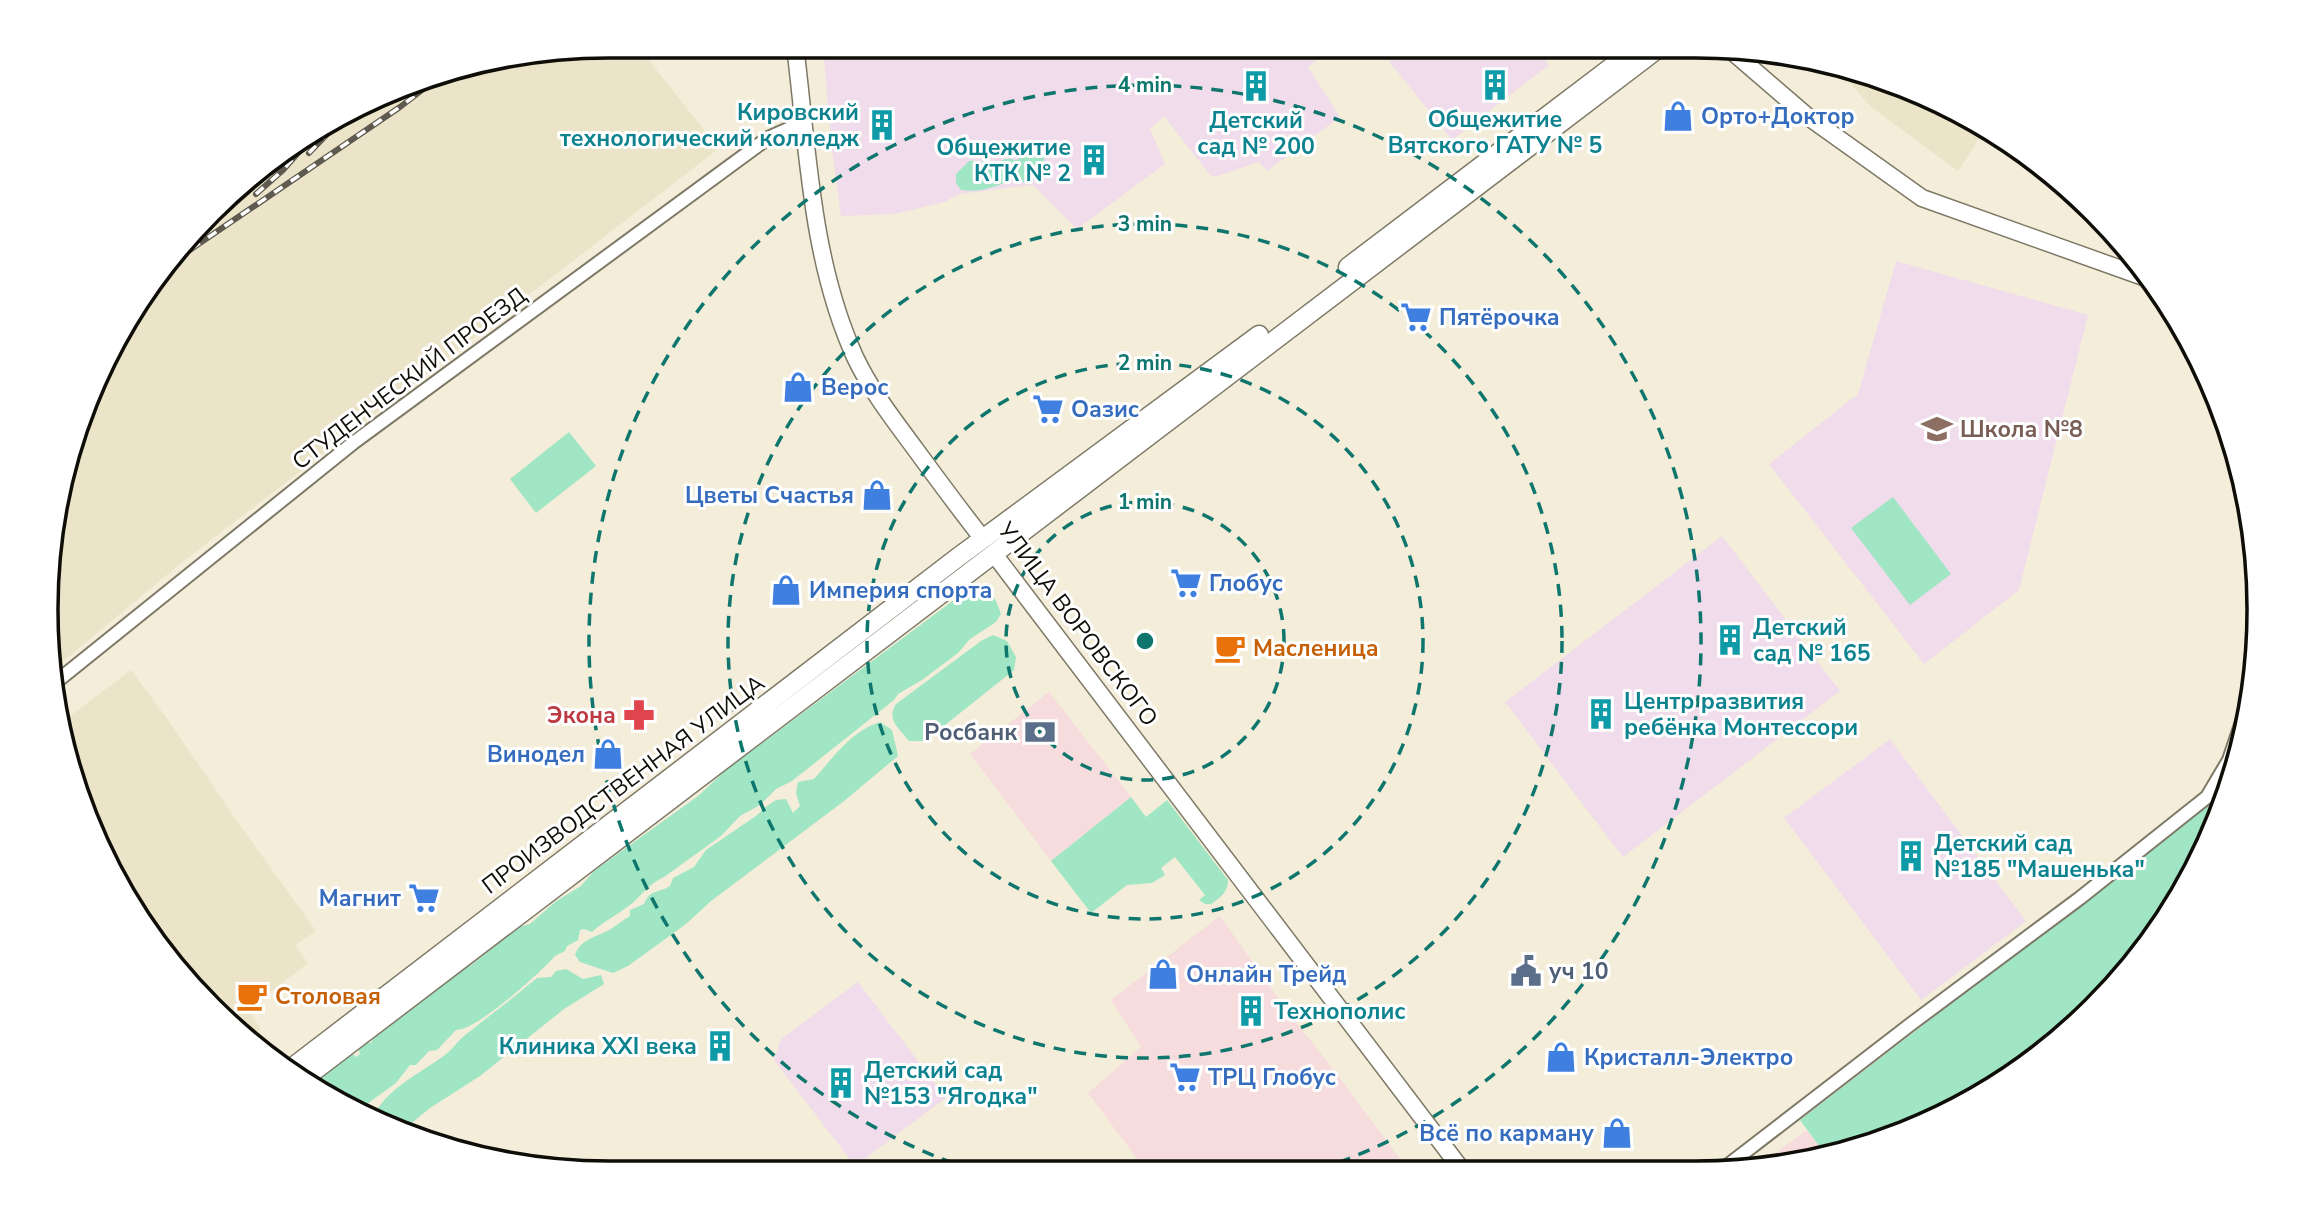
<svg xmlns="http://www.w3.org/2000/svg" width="2305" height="1219" viewBox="0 0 2305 1219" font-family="'Nunito Sans',sans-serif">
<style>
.commercial{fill:#f7dcdd}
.built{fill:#ebe4c8}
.education{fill:#f1dceb}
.green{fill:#a0e5c4}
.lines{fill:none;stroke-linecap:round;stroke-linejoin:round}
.minor-casing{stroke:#7e7966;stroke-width:16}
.major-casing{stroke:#7e7966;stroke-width:19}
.highway-casing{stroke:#7e7966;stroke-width:21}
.minor{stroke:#fff;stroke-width:12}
.major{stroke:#fff;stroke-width:16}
.highway{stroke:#fff;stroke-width:18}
.rail-casing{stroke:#5e5a4f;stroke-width:6}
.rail{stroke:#fff;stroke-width:3.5;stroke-dasharray:10;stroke-linecap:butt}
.ring{fill:none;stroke:#0f766e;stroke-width:3.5;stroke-dasharray:12 9}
.labels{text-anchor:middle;stroke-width:6;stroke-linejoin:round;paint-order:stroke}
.culture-label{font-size:23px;font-weight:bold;fill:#0d838f;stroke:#fff;text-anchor:start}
.shop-label{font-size:23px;font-weight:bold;fill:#366cbe;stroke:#fff;text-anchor:start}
.street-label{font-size:23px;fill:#0f0d07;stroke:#fff}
.education-label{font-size:23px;font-weight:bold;fill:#785e54;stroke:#fff;text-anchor:start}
.food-label{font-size:23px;font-weight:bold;fill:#c56008;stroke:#fff;text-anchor:start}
.health-label{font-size:23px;font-weight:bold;fill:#be3a42;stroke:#fff;text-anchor:end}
.service-label{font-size:23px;font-weight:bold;fill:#4e5e75;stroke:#fff;text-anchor:end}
.rim{fill:none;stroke:#0f0d07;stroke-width:3.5}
.centre{fill:#0f766e;stroke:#fff;stroke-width:3.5}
.ring-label{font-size:21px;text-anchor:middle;font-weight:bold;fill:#0f766e;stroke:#fff;stroke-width:6;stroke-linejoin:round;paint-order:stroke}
</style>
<rect width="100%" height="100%" fill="#f3edd9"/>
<path class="commercial" d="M1049 692 1131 797 1051 861 970 754Z
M1220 916 1291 1016 1340 1078 1408 1170 1134 1171 1138 1160 1088 1093 1141 1047 1111 1000Z
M1807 1130 1825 1154 1770 1169H1754Z"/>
<path class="built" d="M609 46H642L651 63 708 135 713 133 722 146 180 564 55 668 50 662 47 572 65 464 140 296 266 162 428 76Z
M1833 63 1842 65 1945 104 1976 123 1984 131 1958 171 1871 107Z
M131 670 168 720 239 824 316 931 295 945 308 963 247 1010 261 1028 253 1038 210 1008 103 859 77 770 81 765 72 753 62 722Z"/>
<path class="education" d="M823 46H1335L1308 67 1340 117 1267 171 1259 162 1215 177 1210 175 1164 116 1150 129 1165 164 1077 229 1033 185 959 194 945 202 894 214 841 216 831 142Z
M1377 46H1535L1549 65 1452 140Z
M1896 261 2088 315 2019 590 1924 664 1769 464 1858 394Z
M1722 536 1840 691 1623 857 1505 702Z
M1890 739 2026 921 1921 1000 1784 818Z
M858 982 946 1098 855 1166 774 1060 781 1039Z"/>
<path class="green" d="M1025 147 1043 148 1048 153C1035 172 1042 189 1012 180 995 187 979 193 961 190L956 183V174L969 161C977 160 985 163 992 163 1002 162 1005 156 1015 160L1019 159 1020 149Z
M569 432 596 466 536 513 510 479Z
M1893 497 1951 574 1910 605 1851 528Z
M974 585C994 592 994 595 1001 614L996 622 970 639 958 653 922 680 898 694 894 700 792 781 776 789 760 805 740 816 721 836 664 877C650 883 642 895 630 905 617 915 604 921 592 932L584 929 580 930 578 940 567 946 565 951 555 956C540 973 476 1031 456 1030L437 1050 429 1051 416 1065H410L396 1083 356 1112 311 1080 351 1052 356 1057 360 1054 358 1047 362 1042 371 1043 376 1034 394 1022 401 1013 414 1007 448 976 460 972 463 966H470L519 927 530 924 555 902 581 886 594 871 698 796 726 770Z
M993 635 1007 641 1016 657 1014 670 925 741H909C899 728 886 720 896 704L981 641Z
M880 722 892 730 898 756 844 801 711 901 686 924 628 966 613 973 580 962 575 955C581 938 597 937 611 929 617 925 623 920 630 916V910L644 904C650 889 659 893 670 886L673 878 694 867 706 850 756 816 767 806 776 800 786 799 793 813 800 806 796 793 798 782 814 779C833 758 851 731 880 722Z
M2244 730 2240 756 2201 859 2120 981 2039 1057 1911 1131 1825 1154 1800 1120 2211 803 2232 766Z
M1131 797 1146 817 1167 800 1228 880C1228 892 1221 897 1211 904H1205L1199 900 1205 895 1175 857 1161 868 1165 875 1152 883 1127 885 1091 913 1051 861Z
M566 969 583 979 601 975 604 984 564 1009 480 1076 430 1108 402 1131 372 1120C383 1090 421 1073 445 1055 452 1050 457 1042 464 1036 488 1017 513 998 537 978L551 977 556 971Z"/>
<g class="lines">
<defs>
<path id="minor" d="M51 686 353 443 768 138 804 122
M1723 1169 1911 1024 2080 898 2207 797 2229 760 2249 701"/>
<path id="major" d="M795 46C808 150 811 260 855 357 871 391 894 420 916 450 938 480 960 510 983 539
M1727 47 1807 116 1922 198 2149 279
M994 554 1462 1170"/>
<path id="highway" d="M1348 267 1638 47
M293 1067 957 558 1259 335
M306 1077 1660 47"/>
</defs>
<use href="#minor" class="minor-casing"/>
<use href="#major" class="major-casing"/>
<use href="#highway" class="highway-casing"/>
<use href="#minor" class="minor"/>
<use href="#major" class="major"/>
<use href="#highway" class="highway"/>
<defs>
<path id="rail" d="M309 153 336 125
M256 194 283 170 312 137
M175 260 400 107 444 73"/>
</defs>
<use href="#rail" class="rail-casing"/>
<use href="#rail" class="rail"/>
</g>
<g class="ring">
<circle cx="1145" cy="641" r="139"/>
<circle cx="1145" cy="641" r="278"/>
<circle cx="1145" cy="641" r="417"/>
<path d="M973 1170A556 556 0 1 1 1317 1170"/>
</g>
<defs>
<symbol id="building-bare" viewBox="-9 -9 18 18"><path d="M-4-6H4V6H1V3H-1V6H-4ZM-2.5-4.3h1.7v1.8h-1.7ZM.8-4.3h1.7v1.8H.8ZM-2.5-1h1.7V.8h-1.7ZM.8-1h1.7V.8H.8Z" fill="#0f9aa8" stroke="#fff" stroke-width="2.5" paint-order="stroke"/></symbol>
<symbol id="shop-bare" viewBox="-9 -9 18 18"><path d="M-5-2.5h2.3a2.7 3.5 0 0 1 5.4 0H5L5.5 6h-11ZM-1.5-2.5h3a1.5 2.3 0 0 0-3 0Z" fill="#3f7fe0" stroke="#fff" stroke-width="2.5" paint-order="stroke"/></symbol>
<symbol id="supermarket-bare" viewBox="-9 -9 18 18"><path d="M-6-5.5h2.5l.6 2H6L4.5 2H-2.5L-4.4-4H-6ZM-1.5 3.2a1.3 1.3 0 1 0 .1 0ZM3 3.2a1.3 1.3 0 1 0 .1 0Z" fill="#3f7fe0" stroke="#fff" stroke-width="2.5" paint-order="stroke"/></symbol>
<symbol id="school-bare" viewBox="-9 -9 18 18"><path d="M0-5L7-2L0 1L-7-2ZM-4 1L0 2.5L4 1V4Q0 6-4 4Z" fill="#8d6e63" stroke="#fff" stroke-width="2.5" paint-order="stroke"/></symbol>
<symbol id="cafe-bare" viewBox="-9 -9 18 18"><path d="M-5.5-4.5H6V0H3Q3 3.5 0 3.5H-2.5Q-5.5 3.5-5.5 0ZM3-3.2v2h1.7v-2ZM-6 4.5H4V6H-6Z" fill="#e8710a" stroke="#fff" stroke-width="2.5" paint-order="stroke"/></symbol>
<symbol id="pharmacy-bare" viewBox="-9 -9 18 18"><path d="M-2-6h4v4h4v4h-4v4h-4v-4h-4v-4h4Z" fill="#e0444e" stroke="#fff" stroke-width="2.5" paint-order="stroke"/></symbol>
<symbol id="bank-bare" viewBox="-9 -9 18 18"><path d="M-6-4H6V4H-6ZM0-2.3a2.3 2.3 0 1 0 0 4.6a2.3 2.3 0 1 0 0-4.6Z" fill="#5c6f8a" stroke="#fff" stroke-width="2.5" paint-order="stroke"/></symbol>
<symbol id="civic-bare" viewBox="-9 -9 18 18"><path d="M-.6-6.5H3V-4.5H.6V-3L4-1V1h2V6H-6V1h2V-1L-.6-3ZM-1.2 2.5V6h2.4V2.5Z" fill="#5c6f8a" stroke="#fff" stroke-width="2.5" paint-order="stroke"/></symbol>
</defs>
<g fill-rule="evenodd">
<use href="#building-bare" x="1473" y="63" width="44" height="44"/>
<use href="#building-bare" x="1234" y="64" width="44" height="44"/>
<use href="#shop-bare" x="1656" y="94" width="44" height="44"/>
<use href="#building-bare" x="860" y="103" width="44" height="44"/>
<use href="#building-bare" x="1072" y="138" width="44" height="44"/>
<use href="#supermarket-bare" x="1394" y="295" width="44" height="44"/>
<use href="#shop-bare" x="776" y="365" width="44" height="44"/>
<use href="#supermarket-bare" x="1026" y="387" width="44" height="44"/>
<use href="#school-bare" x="1915" y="407" width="44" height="44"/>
<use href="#shop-bare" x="855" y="473" width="44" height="44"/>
<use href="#supermarket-bare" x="1164" y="561" width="44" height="44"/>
<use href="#shop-bare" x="764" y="568" width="44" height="44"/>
<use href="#building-bare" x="1708" y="618" width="44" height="44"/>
<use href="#cafe-bare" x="1208" y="626" width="44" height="44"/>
<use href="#building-bare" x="1579" y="692" width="44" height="44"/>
<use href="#pharmacy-bare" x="617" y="693" width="44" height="44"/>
<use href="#bank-bare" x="1018" y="710" width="44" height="44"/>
<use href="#shop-bare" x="586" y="732" width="44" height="44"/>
<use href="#building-bare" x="1889" y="834" width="44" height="44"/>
<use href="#supermarket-bare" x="402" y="876" width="44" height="44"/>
<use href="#civic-bare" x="1504" y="949" width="44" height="44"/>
<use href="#shop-bare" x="1141" y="952" width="44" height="44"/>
<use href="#cafe-bare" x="230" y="974" width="44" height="44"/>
<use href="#building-bare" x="1229" y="989" width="44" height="44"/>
<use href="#building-bare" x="698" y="1024" width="44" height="44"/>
<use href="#shop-bare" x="1539" y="1035" width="44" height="44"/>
<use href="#supermarket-bare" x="1163" y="1055" width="44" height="44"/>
<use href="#building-bare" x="819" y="1061" width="44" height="44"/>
<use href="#shop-bare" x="1595" y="1111" width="44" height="44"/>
</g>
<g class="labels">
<g class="culture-label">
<text x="859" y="120" text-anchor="end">Кировский<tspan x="859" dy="26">технологический колледж</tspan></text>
<text x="1495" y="127" text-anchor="middle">Общежитие<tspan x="1495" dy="26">Вятского ГАТУ № 5</tspan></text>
<text x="1256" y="128" text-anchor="middle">Детский<tspan x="1256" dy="26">сад № 200</tspan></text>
<text x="1071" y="155" text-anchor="end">Общежитие<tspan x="1071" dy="26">КТК № 2</tspan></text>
<text x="1753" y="635">Детский<tspan x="1753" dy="26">сад № 165</tspan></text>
<text x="1624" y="709">Центр развития<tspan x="1624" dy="26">ребёнка Монтессори</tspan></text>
<text x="1934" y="851">Детский сад<tspan x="1934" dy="26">№185 "Машенька"</tspan></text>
<text x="1274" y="1019">Технополис</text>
<text x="697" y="1054" text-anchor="end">Клиника XXI века</text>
<text x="864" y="1078">Детский сад<tspan x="864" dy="26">№153 "Ягодка"</tspan></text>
</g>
<g class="shop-label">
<text x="1701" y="124">Орто+Доктор</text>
<text x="1439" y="325">Пятёрочка</text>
<text x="821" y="395">Верос</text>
<text x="1071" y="417">Оазис</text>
<text x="854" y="503" text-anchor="end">Цветы Счастья</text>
<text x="1209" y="591">Глобус</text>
<text x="809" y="598">Империя спорта</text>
<text x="585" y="762" text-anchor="end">Винодел</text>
<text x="401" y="906" text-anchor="end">Магнит</text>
<text x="1186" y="982">Онлайн Трейд</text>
<text x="1584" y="1065">Кристалл-Электро</text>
<text x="1208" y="1085">ТРЦ Глобус</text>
<text x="1594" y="1141" text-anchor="end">Всё по карману</text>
</g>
<g class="street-label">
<text transform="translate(409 378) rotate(-37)" y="8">СТУДЕНЧЕСКИЙ ПРОЕЗД</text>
<text transform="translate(1078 624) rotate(53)" y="8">УЛИЦА ВОРОВСКОГО</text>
<text transform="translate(623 784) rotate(-37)" y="8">ПРОИЗВОДСТВЕННАЯ УЛИЦА</text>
</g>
<g class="education-label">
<text x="1960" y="437">Школа №8</text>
</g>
<g class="food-label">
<text x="1253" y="656">Масленица</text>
<text x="275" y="1004">Столовая</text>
</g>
<g class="health-label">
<text x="616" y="723">Экона</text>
</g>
<g class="service-label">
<text x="1017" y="740">Росбанк</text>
<text x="1549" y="979" text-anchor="start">уч 10</text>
</g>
</g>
<path d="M0 0H2305V1219H0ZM609 58H1696A551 551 0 0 1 2247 609V610A551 551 0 0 1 1696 1161H609A551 551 0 0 1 58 610V609A551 551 0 0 1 609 58Z" fill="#fff" fill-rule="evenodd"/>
<path class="rim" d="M609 58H1696A551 551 0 0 1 2247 609V610A551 551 0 0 1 1696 1161H609A551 551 0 0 1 58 610V609A551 551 0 0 1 609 58Z"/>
<circle cx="1145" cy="641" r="10" class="centre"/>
<g class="ring-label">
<text x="1145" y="92">4 min</text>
<text x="1145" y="231">3 min</text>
<text x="1145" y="370">2 min</text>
<text x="1145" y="509">1 min</text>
</g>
</svg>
